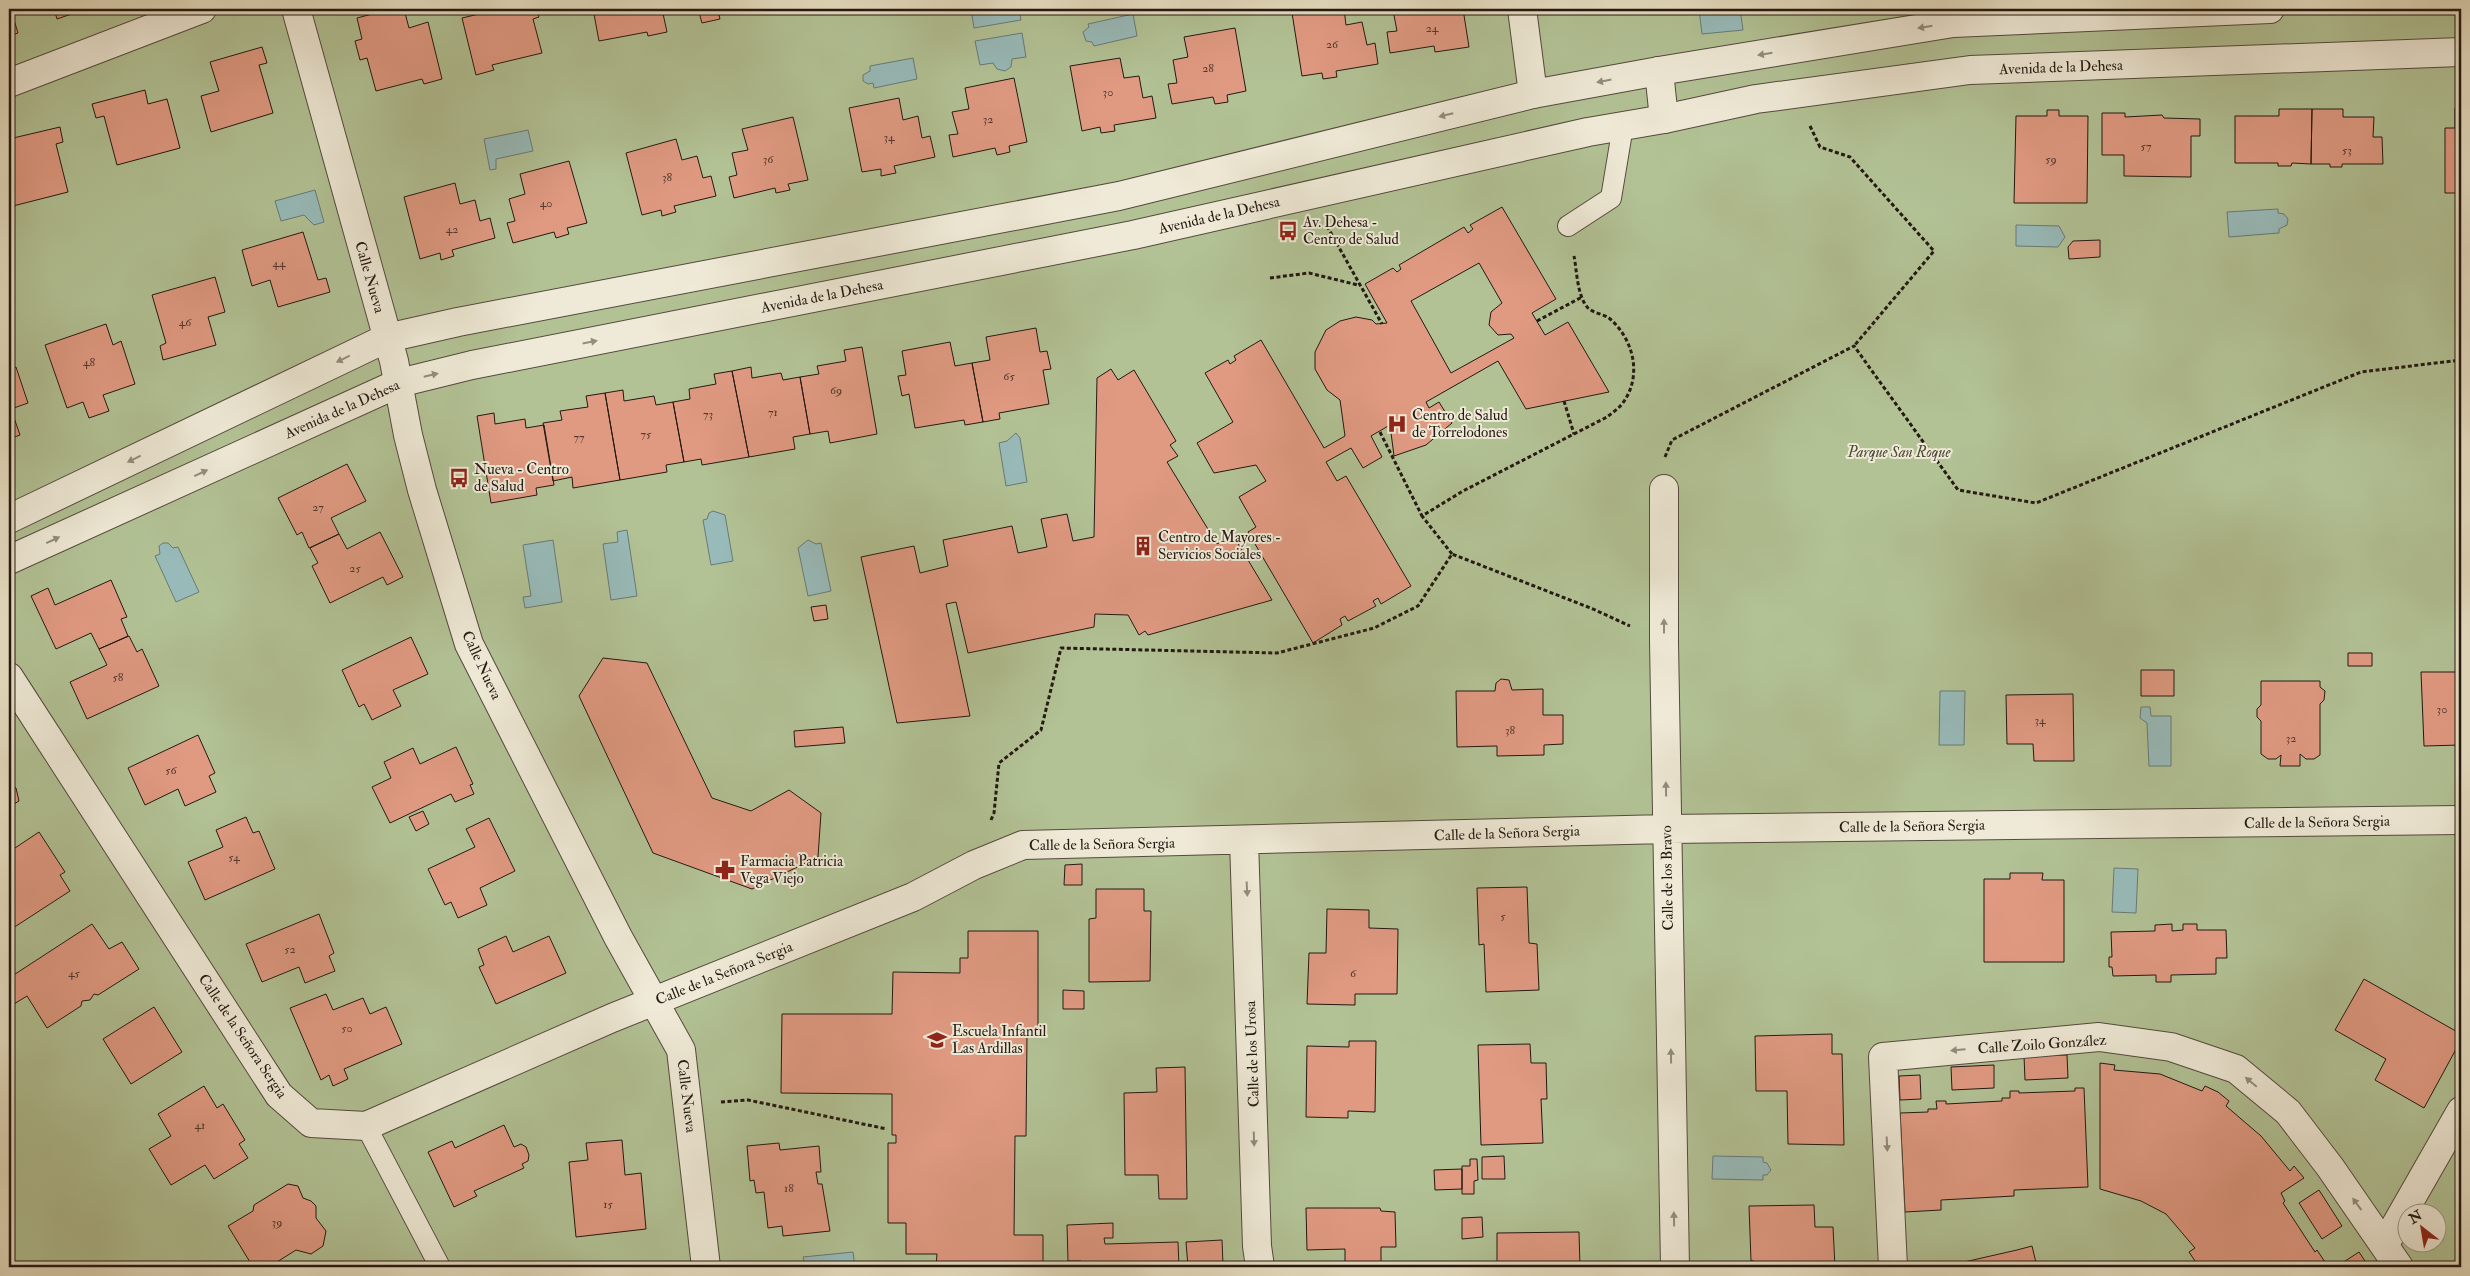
<svg xmlns="http://www.w3.org/2000/svg" width="2470" height="1276" viewBox="0 0 2470 1276" font-family="'IM FELL Double Pica',serif">
<style>
.green{fill:#b2c295;stroke:#6a6d54;fill-rule:evenodd}
.water{fill:#98bbba;stroke:#697a77}
.building{fill:#e09a82;stroke:#231812;fill-rule:evenodd}
.lines{fill:none;stroke-linecap:round;stroke-linejoin:round}
.service-casing{stroke:#544a3e;stroke-width:22}
.minor-casing{stroke:#544a3e;stroke-width:30}
.tertiary-casing{stroke:#544a3e;stroke-width:30}
.path{stroke:#231812;stroke-width:3;stroke-dasharray:4 2.5;stroke-linecap:butt}
.service{stroke:#efead7;stroke-width:20}
.minor{stroke:#efead7;stroke-width:28}
.tertiary{stroke:#efead7;stroke-width:28}
.oneway{fill:#938c7e}
.labels{text-anchor:middle;stroke-width:4;stroke-linejoin:round;paint-order:stroke}
.number-label{font-size:12px;fill:#52382e}
.street-label{font-size:15px;fill:#231812;stroke:#efead7}
.poi-label{font-size:15px;fill:#231812;stroke:#efead7;text-anchor:start}
.park-label{font-size:15px;font-style:italic;fill:#4e4b39;stroke:#efead7}
</style>
<rect width="100%" height="100%" fill="#e6dec1"/>
<filter id="stains"><feTurbulence type="fractalNoise" baseFrequency=".004" numOctaves="4"/><feColorMatrix values="0 0 0 0 .2 0 0 0 0 .09 0 0 0 0 .02 0 0 0 .5 -.17"/></filter>
<radialGradient id="worn" r=".72"><stop offset=".6" stop-color="#630" stop-opacity="0"/><stop offset="1" stop-color="#630" stop-opacity=".3"/></radialGradient>
<path class="green" d="M9 9H2461V1267H9ZM2408 1214H2438V1244H2408Z"/>
<path class="water" d="M971 9H1019L1021 20 974 28Z
M1699 9H1740L1743 30 1702 34Z
M1133 14 1137 36 1094 46 1092 42 1086 41 1083 32 1089 27 1088 24Z
M1022 33 1026 57 1012 59 1011 67 1005 71 997 69 993 63 980 65 975 41Z
M913 58 917 79 874 88 873 83 868 84 863 81V75L870 71V66Z
M528 130 533 151 496 159V169L490 170 484 139Z
M315 190 324 222 314 225 304 215 281 221 275 201Z
M2278 209V213L2284 214 2288 219 2287 225 2279 229V233L2229 237 2227 212Z
M2016 225 2059 226 2065 237 2058 247 2016 246Z
M1016 433 1020 438 1027 482 1006 486 999 443 1007 441Z
M713 511 725 515 733 561 711 565 703 520 707 519 709 513Z
M627 530 637 596 611 600 603 544 618 542 617 532Z
M553 540 562 602 525 608 523 597 531 596 523 545Z
M808 540 816 544 821 543 831 591 808 596 798 548Z
M163 543H168L173 548 178 547 199 592 176 602 155 556 160 554 159 546Z
M1940 691H1965L1964 745H1939Z
M2141 707H2150L2151 716H2171V766H2149L2147 723 2140 718Z
M2114 868 2138 869 2136 913 2112 912Z
M1713 1156 1763 1157V1162L1767 1163 1771 1170 1767 1175H1763V1180L1712 1179Z
M853 1252 855 1267H798V1264L804 1261 803 1257Z"/>
<path class="building" d="M54 9H86L57 19Z
M391 9H404L409 28 428 22 442 79 424 84 422 79 376 91 367 58 360 60 355 41 362 39 357 18Z
M478 9H536L539 17 533 19 542 53 492 65 494 70 476 75 462 18 479 14Z
M593 9H662L667 32 648 36 647 32 599 41Z
M698 9H746L719 15 720 19 702 23Z
M1318 9H1344L1346 25 1362 22 1367 45 1375 43 1378 64 1336 71 1337 77 1323 79 1322 73 1302 76 1292 13Z
M1463 9 1469 47 1435 52 1434 46 1390 53 1387 32 1397 31 1393 10Z
M14 20 18 33 9 36V22Z
M1235 28 1246 91 1227 95 1228 102 1215 104 1213 97 1172 104 1168 84 1177 83 1173 60 1188 57 1184 37Z
M262 47 267 63 259 65 273 113 211 132 201 96 219 91 210 62Z
M1120 58 1124 78 1139 76 1143 98 1152 96 1156 118 1114 125 1115 131 1101 133 1100 127 1082 131 1070 66Z
M1014 78 1027 142 1009 146 1010 152 997 155 995 148 953 157 949 135 958 134 952 112 969 109 965 88Z
M145 90 148 104 167 99 180 148 117 165 104 116 96 118 92 104Z
M899 98 903 120 918 116 922 138 930 136 935 157 894 166 896 173 881 176V169L862 172 849 108Z
M2455 108H2461V193H2445V128H2455Z
M2279 109H2312L2311 164 2292 163 2291 166H2278V163H2235V116H2279Z
M2312 109H2343V117H2374L2373 137H2382L2383 164H2342V167H2330V164H2311Z
M2047 110H2059V116H2088L2087 203H2014L2016 116H2047Z
M2102 113H2125V117L2162 115 2164 118 2200 119V136H2191V177L2124 176V155H2102Z
M793 117 808 180 788 184 790 190 776 193 775 188 734 198 729 177 737 175 732 153 748 150 742 129Z
M60 127 63 142 56 144 68 192 9 207V170L13 168 9 139Z
M676 139 682 160 697 156 703 178 711 176 716 196 674 206 676 212 662 216 661 210 642 215 626 153Z
M569 161 587 223 567 228 569 234 556 238 554 232 513 243 507 223 515 221 509 199 525 194 520 174Z
M455 183 460 204 475 200 480 221 490 218 495 238 452 250 454 256 441 260 440 253 420 259 404 197Z
M1502 207 1556 299 1532 313 1545 335 1568 322 1609 392 1526 409 1498 361 1426 402 1429 408 1439 402 1452 423 1426 445 1394 456 1390 425 1371 436 1382 457 1363 468 1351 448 1326 462 1337 481 1346 476 1411 586 1381 604 1378 598 1373 601 1376 606 1348 621 1345 616 1340 619 1342 625 1313 643 1248 532 1256 527 1239 497 1266 481 1256 465 1214 473 1197 443 1233 422 1205 373 1228 360 1230 364 1236 360 1234 356 1261 340 1324 448 1345 436 1340 400 1327 390 1315 369V352L1326 330 1340 321 1356 317 1372 320 1376 324 1387 323 1365 284 1393 268 1397 272 1401 269 1399 265 1464 227 1468 233 1473 229 1470 225ZM1479 263 1502 303 1491 312 1489 325 1498 335 1511 334 1514 338 1451 373 1411 301Z
M303 232 318 280 326 278 330 292 278 307 270 280 252 286 242 250Z
M2100 240V257L2069 259 2068 247 2073 241Z
M215 277 225 312 208 317 216 345 163 360 160 346 166 343 152 295Z
M106 324 113 345 121 341 135 384 103 395 109 411 89 418 83 402 67 408 45 345Z
M1036 328 1040 352 1047 351 1051 369 1043 370 1049 404 999 413 1000 419 983 422 972 363 990 360 986 337Z
M950 342 955 366 972 363 983 422 965 425 964 420 915 428 909 394 902 396 898 376 906 375 902 351Z
M862 347 877 434 830 443 828 431 810 434 800 377 819 374 817 366 846 361 844 350Z
M16 367 28 403 11 409 20 435 9 439V370Z
M751 367 752 378 781 373 783 380 800 377 810 434 793 437 795 449 749 457 732 371Z
M1111 369 1118 380 1134 370 1176 441 1170 445 1178 456 1167 462 1217 544 1233 535 1272 600 1148 635 1145 631 1139 635 1128 615 1095 614 1094 627 968 653 956 602 946 604 970 716 897 723 861 557 914 546 920 573 948 566 943 540 1012 526 1018 553 1047 547 1041 519 1067 514 1073 541 1094 537 1097 378Z
M732 371 749 457 702 465 701 459 684 462 673 402 690 399 689 389 716 384 714 374Z
M623 390 624 401 654 396 656 405 673 402 684 462 666 465 667 472 620 480 605 393Z
M605 393 620 480 573 488 572 477 553 481 543 423 562 420 560 411 588 407 586 396Z
M494 413 495 424 525 419 526 428 544 425 554 485 536 488 537 495 491 503 477 416Z
M347 464 366 501 331 518 339 534 309 548 302 532 297 535 278 498Z
M380 532 403 577 387 585 383 577 330 603 312 566 318 563 310 548 339 534 347 549Z
M111 580 127 617 121 619 128 636 99 649 91 633 56 649 31 596 48 588 55 605Z
M826 605 828 619 814 621 811 607Z
M129 636 137 652 142 649 159 686 87 719 70 682 107 665 99 649Z
M411 637 428 674 393 690 401 706 372 720 364 704 359 707 342 670Z
M2348 653H2372V666H2348Z
M603 658 647 663 712 798 751 811 789 790 821 813 818 857 752 889 653 853 579 696Z
M2141 670H2174V696H2141Z
M2421 672H2461V745L2424 746Z
M1501 679 1509 680 1512 690 1543 689V715H1563V744L1544 745V755L1497 756V746L1457 747 1456 691H1495L1496 683Z
M2261 681H2320V687L2325 691 2324 700 2320 704V755L2314 759H2306L2300 754V766H2280L2281 755 2276 759H2268L2261 754V721L2257 717V709L2261 705Z
M2073 694 2074 761H2034L2033 744H2007L2006 695Z
M843 727 845 743 795 747 794 731Z
M198 735 215 773 209 776 216 792 185 806 178 789 145 805 128 768Z
M456 747 473 784 470 785 474 794 455 802 451 794 390 823 372 787 391 778 384 762 413 748 420 764Z
M9 783 16 788 19 801 9 807Z
M423 811 429 824 416 831 409 817Z
M246 817 253 833 259 831 275 869 205 900 188 862 223 847 216 830Z
M489 818 515 871 480 888 487 905 458 918 451 902 445 905 428 869 475 847 466 829Z
M39 832 65 872 60 875 70 891 13 928 9 921V852Z
M1082 864V885H1064L1065 865Z
M2010 873H2043L2042 880H2064V962H1984V879H2010Z
M1527 887 1529 943 1537 944 1539 990 1486 992 1484 944 1479 945 1477 888Z
M1096 889H1144V911H1151L1150 981 1089 982V919L1096 918Z
M1327 909 1369 910V928L1398 929 1397 994H1355V1005L1307 1004 1309 953H1326Z
M319 914 334 953 329 956 335 971 305 983 299 967 262 982 246 944Z
M92 924 109 949 122 942 139 969 98 995 94 994 90 1000 82 1001 81 1006 47 1028 27 996 9 1007V978Z
M2172 924V931L2183 930V924H2197V930H2226L2227 958H2216V974L2171 975V982H2156V975L2113 976 2112 967H2109V957H2112L2111 932 2155 931V925Z
M968 931H1038V1035L1027 1034 1026 1136H1015L1014 1235H1043V1267H936L937 1254H906V1223H888V1143H896V1135H892V1094L781 1093 782 1014H892L893 972 960 973V958H968Z
M506 936 513 952 549 936 566 973 496 1004 479 967 484 965 478 949Z
M2364 979 2461 1034V1040L2424 1108 2375 1080 2386 1059 2335 1030Z
M1063 990 1084 991V1009H1063Z
M326 994 333 1010 363 998 370 1014 386 1007 402 1044 344 1069 348 1079 333 1086 329 1075 321 1080 290 1008Z
M154 1007 182 1052 131 1084 103 1039Z
M1832 1034V1054H1842L1844 1145 1788 1144 1787 1091H1756L1755 1036Z
M1349 1041H1376L1375 1112 1348 1111V1118L1306 1117 1307 1046 1349 1047Z
M1530 1044 1531 1063H1546L1547 1099H1541L1543 1143 1481 1145 1478 1045Z
M2067 1055 2068 1078 2025 1080 2024 1056Z
M2100 1063 2115 1065 2114 1070 2160 1074 2202 1091 2205 1086 2218 1092 2229 1101 2226 1106 2261 1136 2290 1171 2294 1166 2304 1178 2281 1193 2285 1201 2283 1203 2315 1252 2317 1250 2327 1265 2325 1267H2199L2189 1252 2195 1248 2166 1214 2141 1201 2100 1189Z
M1994 1065V1088L1952 1090 1951 1067Z
M1185 1067 1187 1199H1159L1158 1175H1125L1124 1093 1157 1092 1156 1068Z
M1920 1075 1921 1099 1900 1100 1899 1076Z
M204 1086 217 1108 223 1104 245 1140 239 1144 248 1158 214 1179 205 1165 171 1185 149 1149 171 1136 158 1114Z
M2075 1088H2084L2088 1187 2014 1190V1196L1941 1200V1210L1905 1212 1900 1113 1928 1112V1109H1937L1936 1101H1946V1104L2002 1101V1098H2010V1091H2019V1093L2075 1091Z
M504 1125 514 1147 521 1144 526 1147 529 1155 528 1161 522 1164 524 1168 474 1191 477 1196 454 1207 428 1152 452 1141 455 1148Z
M622 1140 625 1175 641 1173 646 1229 576 1237 569 1162 588 1160 586 1143Z
M779 1143 780 1150 819 1146 821 1172H816L818 1184H822L830 1231 783 1236 782 1226 768 1228 764 1192 756 1193 754 1180 750 1181 747 1146Z
M1504 1156 1505 1179H1482V1157Z
M1470 1159H1477L1478 1180 1474 1181V1194H1462V1166H1470Z
M1462 1169V1189L1435 1190 1434 1170Z
M288 1184 298 1186 303 1198 311 1201 316 1206V1218L326 1231 323 1246 311 1254 296 1250 269 1267H253L228 1226 253 1211 254 1205Z
M2319 1190 2342 1226 2322 1239 2299 1203Z
M1814 1205 1815 1227H1833L1835 1267H1754V1261H1751L1749 1206Z
M1306 1208H1380L1381 1211 1395 1212 1396 1247H1381V1267H1345V1249L1307 1250Z
M1482 1217 1483 1237 1462 1239V1218Z
M1113 1223V1238H1104L1105 1244 1178 1242 1179 1267H1081V1261H1068L1067 1225Z
M1579 1232 1580 1267H1497V1233Z
M1222 1240 1223 1265 1188 1267 1186 1242Z
M2032 1246 2037 1267H1942L2017 1250Z
M2359 1252 2369 1267H2341L2339 1265Z"/>
<g class="lines">
<defs>
<path id="service" d="M1568 226 1611 198 1623 126
M366 1126 440 1267"/>
<path id="minor" d="M296 9 394 361 408 435 422 490 469 644 618 937 681 1050 706 1267
M1522 9 1533 94
M1659 71 1664 119
M9 83 202 9
M1664 489V642L1675 1267
M9 519 387 338
M9 677 279 1095 311 1123 366 1126 612 1018 913 897 974 865 1023 845 1666 829 2461 820
M1244 840 1257 1246 1260 1267
M2385 1244 2461 1111
M1893 1267 1883 1057 2099 1037 2171 1047 2236 1069 2288 1112 2330 1167 2399 1267"/>
<path id="tertiary" d="M387 338 458 322 1119 196 1533 94 1659 71 1953 23 2270 9
M9 560 399 383 472 365 1133 235 1588 132 1664 119 1756 99 1970 70 2461 52"/>
</defs>
<use href="#service" class="service-casing"/>
<use href="#minor" class="minor-casing"/>
<use href="#tertiary" class="tertiary-casing"/>
<path class="path" d="M1810 126 1820 147 1850 157 1934 251 1854 346
M1327 226 1382 324
M1270 278 1309 273 1358 285
M1537 321 1582 297
M1564 401 1574 434
M1380 432 1422 516
M1665 457 1672 440 1854 346 1958 490 2036 503 2361 372 2461 360
M1452 554 1422 516 1463 491 1607 417C1612 413 1618 409 1622 404 1643 377 1634 339 1609 318 1603 314 1593 313 1588 308 1577 296 1577 271 1574 256
M991 820 994 813 999 763 1041 730 1061 648 1277 653 1374 628 1418 606 1452 554 1593 609 1630 626
M721 1102 748 1100 887 1129"/>
<use href="#service" class="service"/>
<use href="#minor" class="minor"/>
<use href="#tertiary" class="tertiary"/>
</g>
<defs><path id="oneway-solid" d="M-6-.8H1V-3.2L6.5 0L1 3.2V.8H-6Z" transform="scale(1.25)"/></defs>
<g class="oneway">
<use href="#oneway-solid" transform="translate(1925 27) rotate(171)"/>
<use href="#oneway-solid" transform="translate(1765 54) rotate(171)"/>
<use href="#oneway-solid" transform="translate(1604 81) rotate(169)"/>
<use href="#oneway-solid" transform="translate(1446 115) rotate(166)"/>
<use href="#oneway-solid" transform="translate(590 342) rotate(-11)"/>
<use href="#oneway-solid" transform="translate(343 359) rotate(154)"/>
<use href="#oneway-solid" transform="translate(431 375) rotate(-13)"/>
<use href="#oneway-solid" transform="translate(134 459) rotate(154)"/>
<use href="#oneway-solid" transform="translate(201 473) rotate(-25)"/>
<use href="#oneway-solid" transform="translate(53 540) rotate(-25)"/>
<use href="#oneway-solid" transform="translate(1664 626) rotate(-90)"/>
<use href="#oneway-solid" transform="translate(1666 789) rotate(-91)"/>
<use href="#oneway-solid" transform="translate(1247 889) rotate(87)"/>
<use href="#oneway-solid" transform="translate(1958 1050) rotate(175)"/>
<use href="#oneway-solid" transform="translate(1671 1056) rotate(-91)"/>
<use href="#oneway-solid" transform="translate(2251 1082) rotate(-140)"/>
<use href="#oneway-solid" transform="translate(1254 1139) rotate(88)"/>
<use href="#oneway-solid" transform="translate(1887 1144) rotate(87)"/>
<use href="#oneway-solid" transform="translate(2357 1204) rotate(-126)"/>
<use href="#oneway-solid" transform="translate(1674 1219) rotate(-91)"/>
</g>
<defs>
<symbol id="bus-bare" viewBox="-9 -9 18 18"><path d="M-5-6H5V4H4V6H2V4H-2V6H-4V4H-5ZM-3.5-4V0h7V-4ZM-3.5 1.2v1.5H-2V1.2ZM2 1.2v1.5H3.5V1.2Z" fill="#8f2418" stroke="#efead7" stroke-width="2.5" paint-order="stroke"/></symbol>
<symbol id="hospital-bare" viewBox="-9 -9 18 18"><path d="M-5-5h3v3.5h4V-5h3V5h-3V1.5h-4V5h-3Z" fill="#8f2418" stroke="#efead7" stroke-width="2.5" paint-order="stroke"/></symbol>
<symbol id="building-bare" viewBox="-9 -9 18 18"><path d="M-4-6H4V6H1V3H-1V6H-4ZM-2.5-4.3h1.7v1.8h-1.7ZM.8-4.3h1.7v1.8H.8ZM-2.5-1h1.7V.8h-1.7ZM.8-1h1.7V.8H.8Z" fill="#8f2418" stroke="#efead7" stroke-width="2.5" paint-order="stroke"/></symbol>
<symbol id="pharmacy-bare" viewBox="-9 -9 18 18"><path d="M-2-6h4v4h4v4h-4v4h-4v-4h-4v-4h4Z" fill="#8f2418" stroke="#efead7" stroke-width="2.5" paint-order="stroke"/></symbol>
<symbol id="school-bare" viewBox="-9 -9 18 18"><path d="M0-5L7-2L0 1L-7-2ZM-4 1L0 2.5L4 1V4Q0 6-4 4Z" fill="#8f2418" stroke="#efead7" stroke-width="2.5" paint-order="stroke"/></symbol>
</defs>
<g fill-rule="evenodd">
<use href="#bus-bare" x="1274" y="217" width="28" height="28"/>
<use href="#hospital-bare" x="1383" y="410" width="28" height="28"/>
<use href="#bus-bare" x="445" y="464" width="28" height="28"/>
<use href="#building-bare" x="1129" y="532" width="28" height="28"/>
<use href="#pharmacy-bare" x="711" y="856" width="28" height="28"/>
<use href="#school-bare" x="923" y="1026" width="28" height="28"/>
</g>
<g class="labels">
<g class="number-label">
<text x="1432" y="32">24</text>
<text x="1332" y="48">26</text>
<text x="1208" y="72">28</text>
<text x="1108" y="96">30</text>
<text x="988" y="123">32</text>
<text x="889" y="141">34</text>
<text x="2146" y="150">57</text>
<text x="2347" y="154">53</text>
<text x="768" y="163">36</text>
<text x="2051" y="163">59</text>
<text x="667" y="181">38</text>
<text x="546" y="207">40</text>
<text x="452" y="233">42</text>
<text x="279" y="267">44</text>
<text x="185" y="326">46</text>
<text x="89" y="366">48</text>
<text x="1009" y="380">65</text>
<text x="836" y="394">69</text>
<text x="773" y="416">71</text>
<text x="708" y="418">73</text>
<text x="646" y="438">75</text>
<text x="579" y="441">77</text>
<text x="318" y="511">27</text>
<text x="355" y="572">25</text>
<text x="118" y="681">58</text>
<text x="2442" y="713">30</text>
<text x="2040" y="724">34</text>
<text x="1510" y="734">38</text>
<text x="2291" y="742">32</text>
<text x="171" y="774">56</text>
<text x="234" y="861">54</text>
<text x="1503" y="920">5</text>
<text x="290" y="953">52</text>
<text x="74" y="977">45</text>
<text x="1353" y="977">6</text>
<text x="347" y="1032">50</text>
<text x="200" y="1129">41</text>
<text x="789" y="1192">18</text>
<text x="608" y="1208">15</text>
<text x="277" y="1226">39</text>
</g>
<g class="street-label">
<text transform="translate(2061 67) rotate(-2)" y="5">Avenida de la Dehesa</text>
<text transform="translate(1219 215) rotate(-13)" y="5">Avenida de la Dehesa</text>
<text transform="translate(370 277) rotate(74)" y="5">Calle Nueva</text>
<text transform="translate(822 296) rotate(-11)" y="5">Avenida de la Dehesa</text>
<text transform="translate(342 409) rotate(-24)" y="5">Avenida de la Dehesa</text>
<text transform="translate(482 665) rotate(65)" y="5">Calle Nueva</text>
<text transform="translate(2317 822) rotate(-1)" y="5">Calle de la Señora Sergia</text>
<text transform="translate(1912 826) rotate(-1)" y="5">Calle de la Señora Sergia</text>
<text transform="translate(1507 833) rotate(-2)" y="5">Calle de la Señora Sergia</text>
<text transform="translate(1102 844) rotate(-1)" y="5">Calle de la Señora Sergia</text>
<text transform="translate(1667 878) rotate(-91)" y="5">Calle de los Bravo</text>
<text transform="translate(724 973) rotate(-22)" y="5">Calle de la Señora Sergia</text>
<text transform="translate(243 1036) rotate(56)" y="5">Calle de la Señora Sergia</text>
<text transform="translate(2042 1044) rotate(-4)" y="5">Calle Zoilo González</text>
<text transform="translate(1252 1054) rotate(-92)" y="5">Calle de los Urosa</text>
<text transform="translate(687 1096) rotate(83)" y="5">Calle Nueva</text>
</g>
<g class="poi-label">
<text x="1303" y="227">Av. Dehesa -<tspan x="1303" dy="17">Centro de Salud</tspan></text>
<text x="1412" y="420">Centro de Salud<tspan x="1412" dy="17">de Torrelodones</tspan></text>
<text x="474" y="474">Nueva - Centro<tspan x="474" dy="17">de Salud</tspan></text>
<text x="1158" y="542">Centro de Mayores -<tspan x="1158" dy="17">Servicios Sociales</tspan></text>
<text x="740" y="866">Farmacia Patricia<tspan x="740" dy="17">Vega Viejo</tspan></text>
<text x="952" y="1036">Escuela Infantil<tspan x="952" dy="17">Las Ardillas</tspan></text>
</g>
<g class="park-label">
<text x="1899" y="457">Parque San Roque</text>
</g>
</g>
<rect width="2470" height="1276" fill="none" stroke="#e6dec1" stroke-width="30"/>
<rect x="10" y="10" width="2450" height="1256" fill="none" stroke="#231812" stroke-width="2.5"/>
<rect x="15" y="15" width="2440" height="1246" fill="none" stroke="#231812"/>
<g transform="translate(2422 1228) rotate(329)"><circle r="24" fill="#efead7" stroke="#9d9688"/>
<path d="M0-4L9 19L0 12L-9 19Z" fill="#8f2418"/>
<text y="-8" font-size="14" font-weight="bold" text-anchor="middle" fill="#231812">N</text>
</g>
<rect width="100%" height="100%" filter="url(#stains)"/>
<rect width="100%" height="100%" fill="url(#worn)"/>
</svg>
